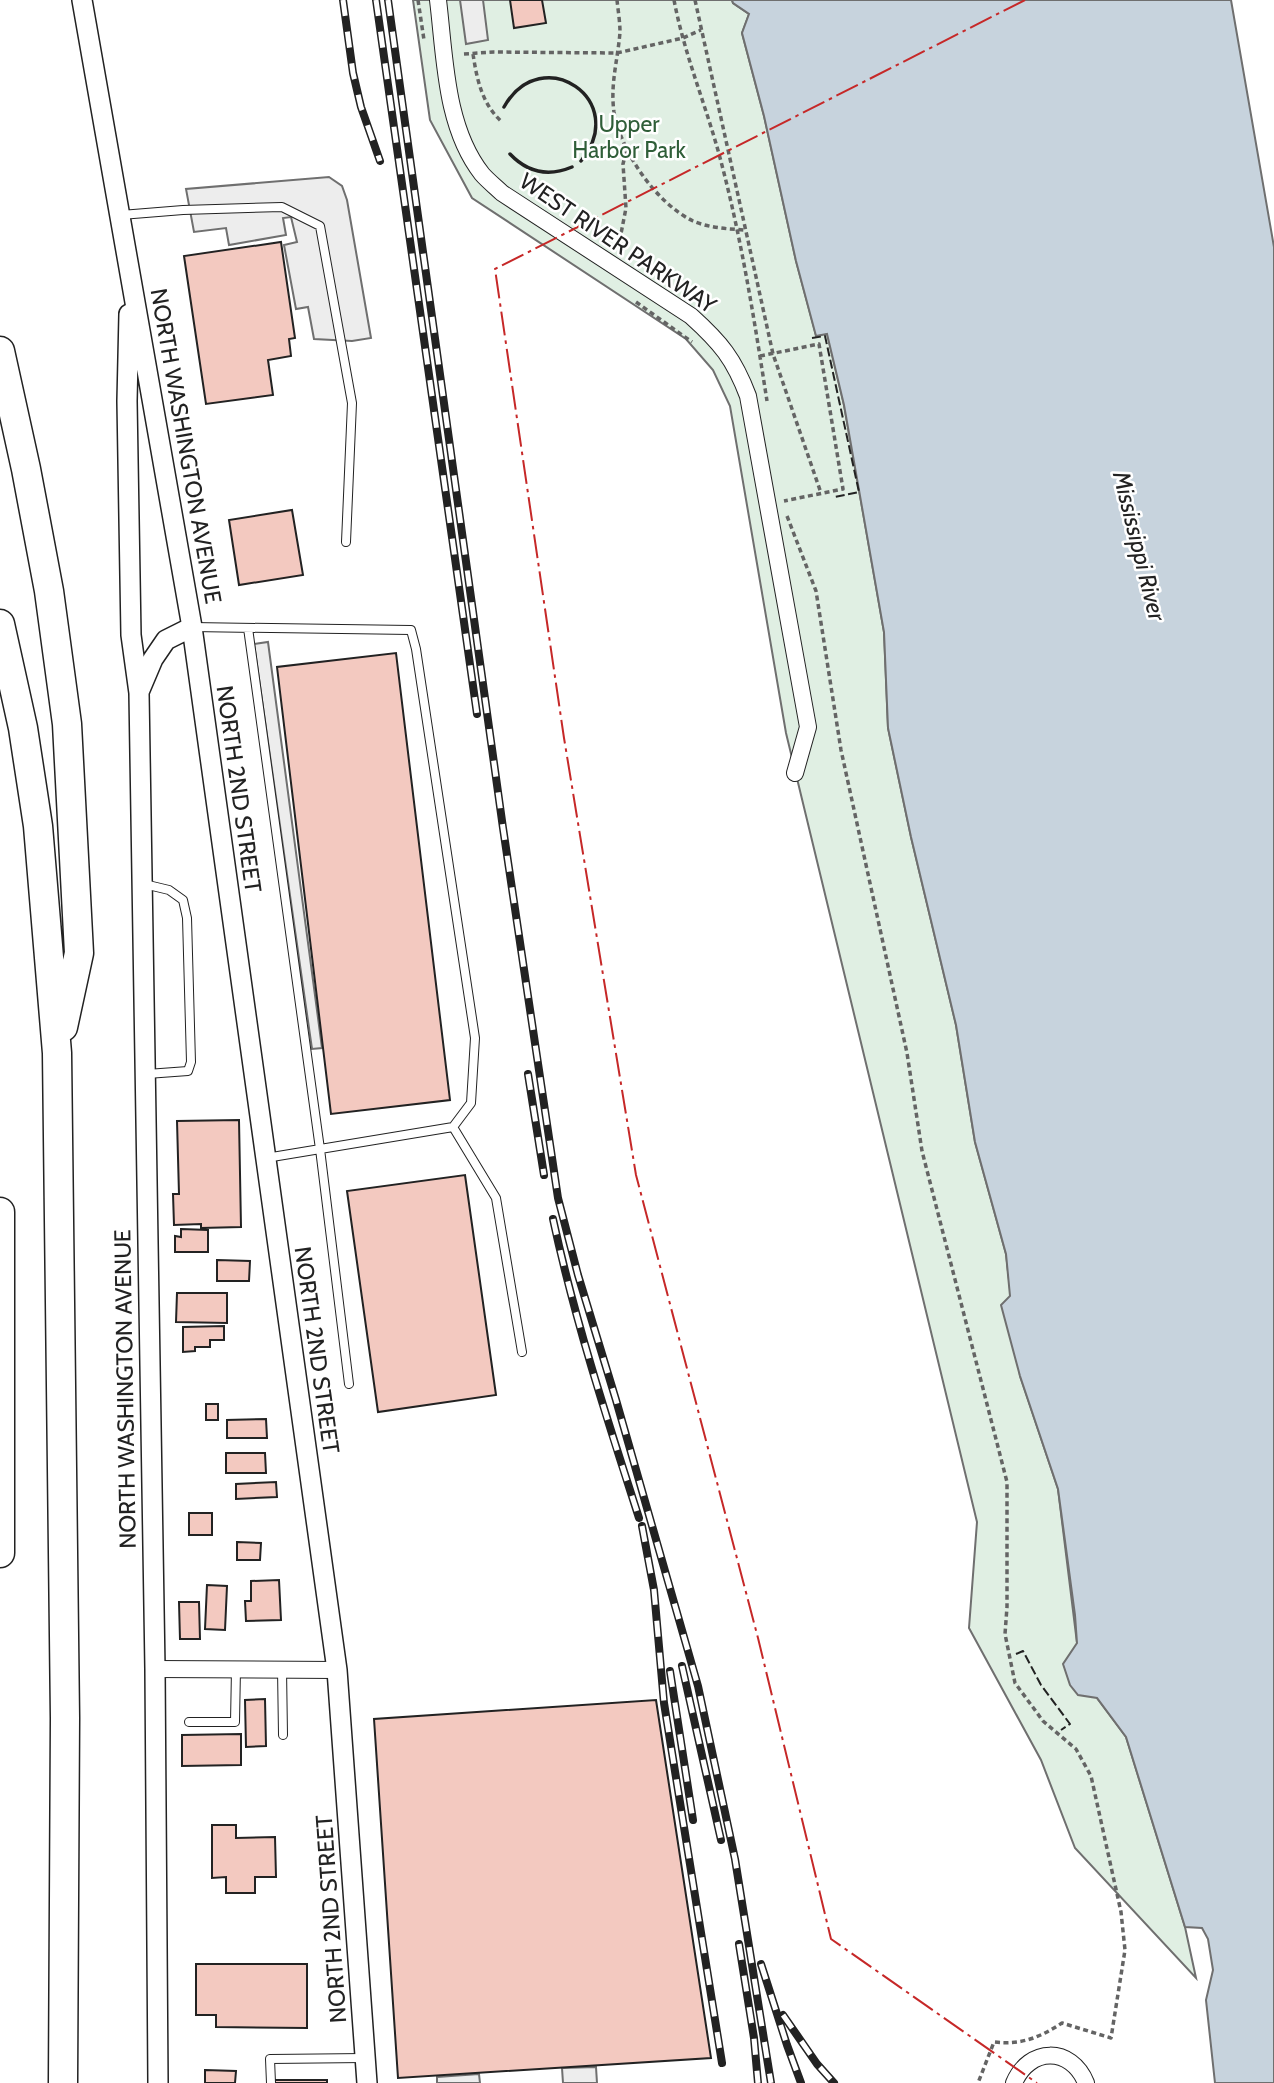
<svg xmlns="http://www.w3.org/2000/svg" width="1274" height="2083" viewBox="0 0 1274 2083" font-family="Cabin,sans-serif">
<style>
.green{fill:#e0efe3;stroke:#6f6f6f;stroke-width:2}
.parking{fill:#ededed;stroke:#6f6f6f;stroke-width:2}
.water{fill:#c7d3dd;stroke:#6f6f6f;stroke-width:2}
.building{fill:#f3c9c0;stroke:#222;stroke-width:2}
.lines{fill:none;stroke-linecap:round;stroke-linejoin:round}
.service-casing{stroke:#222;stroke-width:10}
.minor-casing{stroke:#222;stroke-width:18}
.tertiary-casing{stroke:#222;stroke-width:22}
.motorway-casing{stroke:#222;stroke-width:31}
.path{stroke:#646464;stroke-width:3.5;stroke-dasharray:5 3.5;stroke-linecap:butt}
.service{stroke:#fff;stroke-width:8}
.minor{stroke:#fff;stroke-width:16}
.tertiary{stroke:#fff;stroke-width:19}
.motorway{stroke:#fff;stroke-width:28}
.rail-casing{stroke:#222;stroke-width:8}
.rail{stroke:#fff;stroke-width:5;stroke-dasharray:16;stroke-linecap:butt}
.fence{stroke:#222;stroke-width:2;stroke-dasharray:9 3.5;stroke-linecap:butt}
.wall{stroke:#222;stroke-width:3.5}
.power{stroke:#c62828;stroke-width:2;stroke-dasharray:24 5 3.5 5;stroke-linecap:butt}
.labels{text-anchor:middle;stroke-width:5;stroke-linejoin:round;paint-order:stroke}
.park-label{font-size:23px;fill:#2f5e38;stroke:#fff}
.street-label{font-size:23px;fill:#222;stroke:#fff}
.water-label{font-size:24px;font-style:italic;fill:#222;stroke:#fff}
</style>
<rect width="100%" height="100%" fill="#fff"/>
<path class="green" d="M413 0H732L733 3 749 14 742 33 764 116 796 261 816 335 827 333 844 405 884 632 888 728 911 837 956 1025 975 1142 1006 1254 1020 1376 1058 1489 1077 1643 1097 1698 1126 1737 1185 1927 1196 1978 1075 1848 1041 1760 969 1628 977 1522 786 733 730 406 713 370 686 339 472 198 430 120Z"/>
<path class="parking" d="M460 0H483L488 40 466 44Z
M329 177 342 186 347 200 371 338 352 341 314 339 308 307 296 309 284 245 297 242 291 217 283 218 286 235 229 245 226 228 194 232 186 189Z
M268 642 322 1048 312 1049 254 644Z
M596 2067 597 2083H563L562 2068Z
M479 2074 480 2083H437V2077Z"/>
<path class="water" d="M732 0H1231L1274 247V2083H1215L1206 2000 1213 1970 1208 1939 1202 1928 1185 1927 1126 1737 1097 1698 1078 1695 1070 1685 1063 1664 1077 1643 1075 1615 1058 1489 1020 1376 1001 1305 1010 1296 1006 1254 975 1142 956 1025 911 837 888 728 884 632 844 405 827 334 816 336 796 261 764 116 742 33 749 14 733 3Z"/>
<path class="building" d="M510 0H542L546 23 514 28Z
M281 242 295 338 289 339 291 356 268 360 273 395 206 404 184 256Z
M292 510 303 575 239 585 229 520Z
M396 653 450 1100 331 1114 277 667Z
M239 1120 241 1227 201 1228V1224L174 1225 173 1194H179L177 1121Z
M465 1175 496 1395 378 1412 347 1191Z
M181 1229 208 1230V1252H175V1236L181 1237Z
M217 1260 250 1261 249 1281H217Z
M177 1293H227V1323L176 1322Z
M224 1326V1340H210V1347H195V1351L183 1352V1327Z
M206 1404H218V1420H206Z
M266 1419 267 1438H227V1420Z
M226 1453H265L266 1473H226Z
M276 1482 277 1497 236 1499V1484Z
M189 1513H212V1535H189Z
M237 1542 261 1543 260 1560H237Z
M279 1580 281 1620 246 1621 245 1601H251V1581Z
M207 1585 227 1586 225 1630 205 1629Z
M179 1602H199L200 1639H180Z
M265 1699 266 1746 246 1747 245 1700Z
M656 1700 711 2058 398 2078 374 1719Z
M241 1734V1765L182 1766V1735Z
M212 1825H236V1838L275 1837 276 1877H255V1893H226V1877L212 1878Z
M196 1964H307V2028L216 2027V2015H196Z
M205 2070 236 2071 235 2083H205Z
M275 2080H327V2083H275Z"/>
<g class="lines">
<defs>
<path id="service" d="M121 215 183 210 282 207 320 226 352 403 346 542
M192 627 411 630 416 649 475 1038 471 1103 453 1127 266 1158
M248 628 320 1149 349 1384
M144 884 169 890 183 900 187 918 191 1062 188 1071 147 1074
M453 1127 496 1198 522 1352
M282 1669 283 1735
M189 1722H235L236 1669
M271 2083 270 2059 365 2058"/>
<path id="minor" d="M438 0C445 57 445 127 482 174 488 181 496 187 502 193L691 316C721 343 734 359 748 396L808 727 795 773
M155 1669 337 1670
M1014 2083C1029 2047 1071 2046 1086 2083"/>
<path id="tertiary" d="M82 0 192 627 337 1670 367 2083
M129 314 127 401 131 635 139 693 155 1669 158 2083
M139 692 153 659 166 640 192 627"/>
<path id="motorway" d="M0 351 26 469 49 591 67 724 79 953 63 1027
M0 624 23 728 38 826 57 1053 65 1718 63 2083
M0 1212V1553"/>
</defs>
<use href="#service" class="service-casing"/>
<use href="#minor" class="minor-casing"/>
<use href="#tertiary" class="tertiary-casing"/>
<use href="#motorway" class="motorway-casing"/>
<path class="path" d="M418 0 424 40
M617 0C618 10 620 22 620 32 618 59 610 84 614 112 621 152 656 203 693 221 709 228 729 229 745 230
M674 0C684 53 705 103 719 154 741 235 754 318 767 401
M695 0 773 354 821 493
M464 54 494 52 617 53 683 38 701 30
M473 54C477 80 482 104 502 122
M618 249 626 208 623 164 627 148
M636 302 692 342
M760 356 819 344 843 489 784 501
M787 516 816 591 841 750 907 1053 922 1151 1007 1482V1607L1005 1634 1015 1683 1043 1721 1076 1749 1091 1776 1121 1912 1125 1950 1111 2038 1062 2023C1039 2038 1021 2045 994 2042L978 2083"/>
<use href="#service" class="service"/>
<use href="#minor" class="minor"/>
<use href="#tertiary" class="tertiary"/>
<use href="#motorway" class="motorway"/>
<defs>
<path id="rail" d="M343 0 353 73 361 107 380 161
M376 0 477 714
M388 0 503 828 558 1198 578 1275 616 1400 698 1686 735 1859 771 2083
M528 1074 544 1175
M553 1219C575 1321 607 1419 639 1518
M642 1526 654 1590 664 1703 722 2063
M682 1666 721 1840
M670 1671 693 1820
M739 1944 754 2038 758 2083
M761 1964 787 2045 801 2083
M783 2015 817 2064 834 2083"/>
</defs>
<use href="#rail" class="rail-casing"/>
<use href="#rail" class="rail"/>
<path class="fence" d="M812 338 825 336 859 492 835 497
M1016 1654 1023 1651 1041 1685 1070 1724 1061 1730"/>
<path class="wall" d="M504 107C542 40 631 101 581 161
M510 154C528 173 548 177 572 167"/>
<path class="power" d="M1025 0 495 269 564 738 636 1175 758 1638 831 1939 1037 2083"/>
</g>
<g class="labels">
<g class="park-label">
<text x="629" y="132">Upper<tspan x="629" dy="26">Harbor Park</tspan></text>
</g>
<g class="street-label">
<text transform="translate(618 243) rotate(34)" y="8">WEST RIVER PARKWAY</text>
<text transform="translate(186 446) rotate(80)" y="8">NORTH WASHINGTON AVENUE</text>
<text transform="translate(239 789) rotate(82)" y="8">NORTH 2ND STREET</text>
<text transform="translate(317 1350) rotate(82)" y="8">NORTH 2ND STREET</text>
<text transform="translate(125 1389) rotate(-91)" y="8">NORTH WASHINGTON AVENUE</text>
<text transform="translate(331 1919) rotate(-94)" y="8">NORTH 2ND STREET</text>
</g>
<g class="water-label">
<text transform="translate(1139 546) rotate(76)" y="8">Mississippi River</text>
</g>
</g>
</svg>
